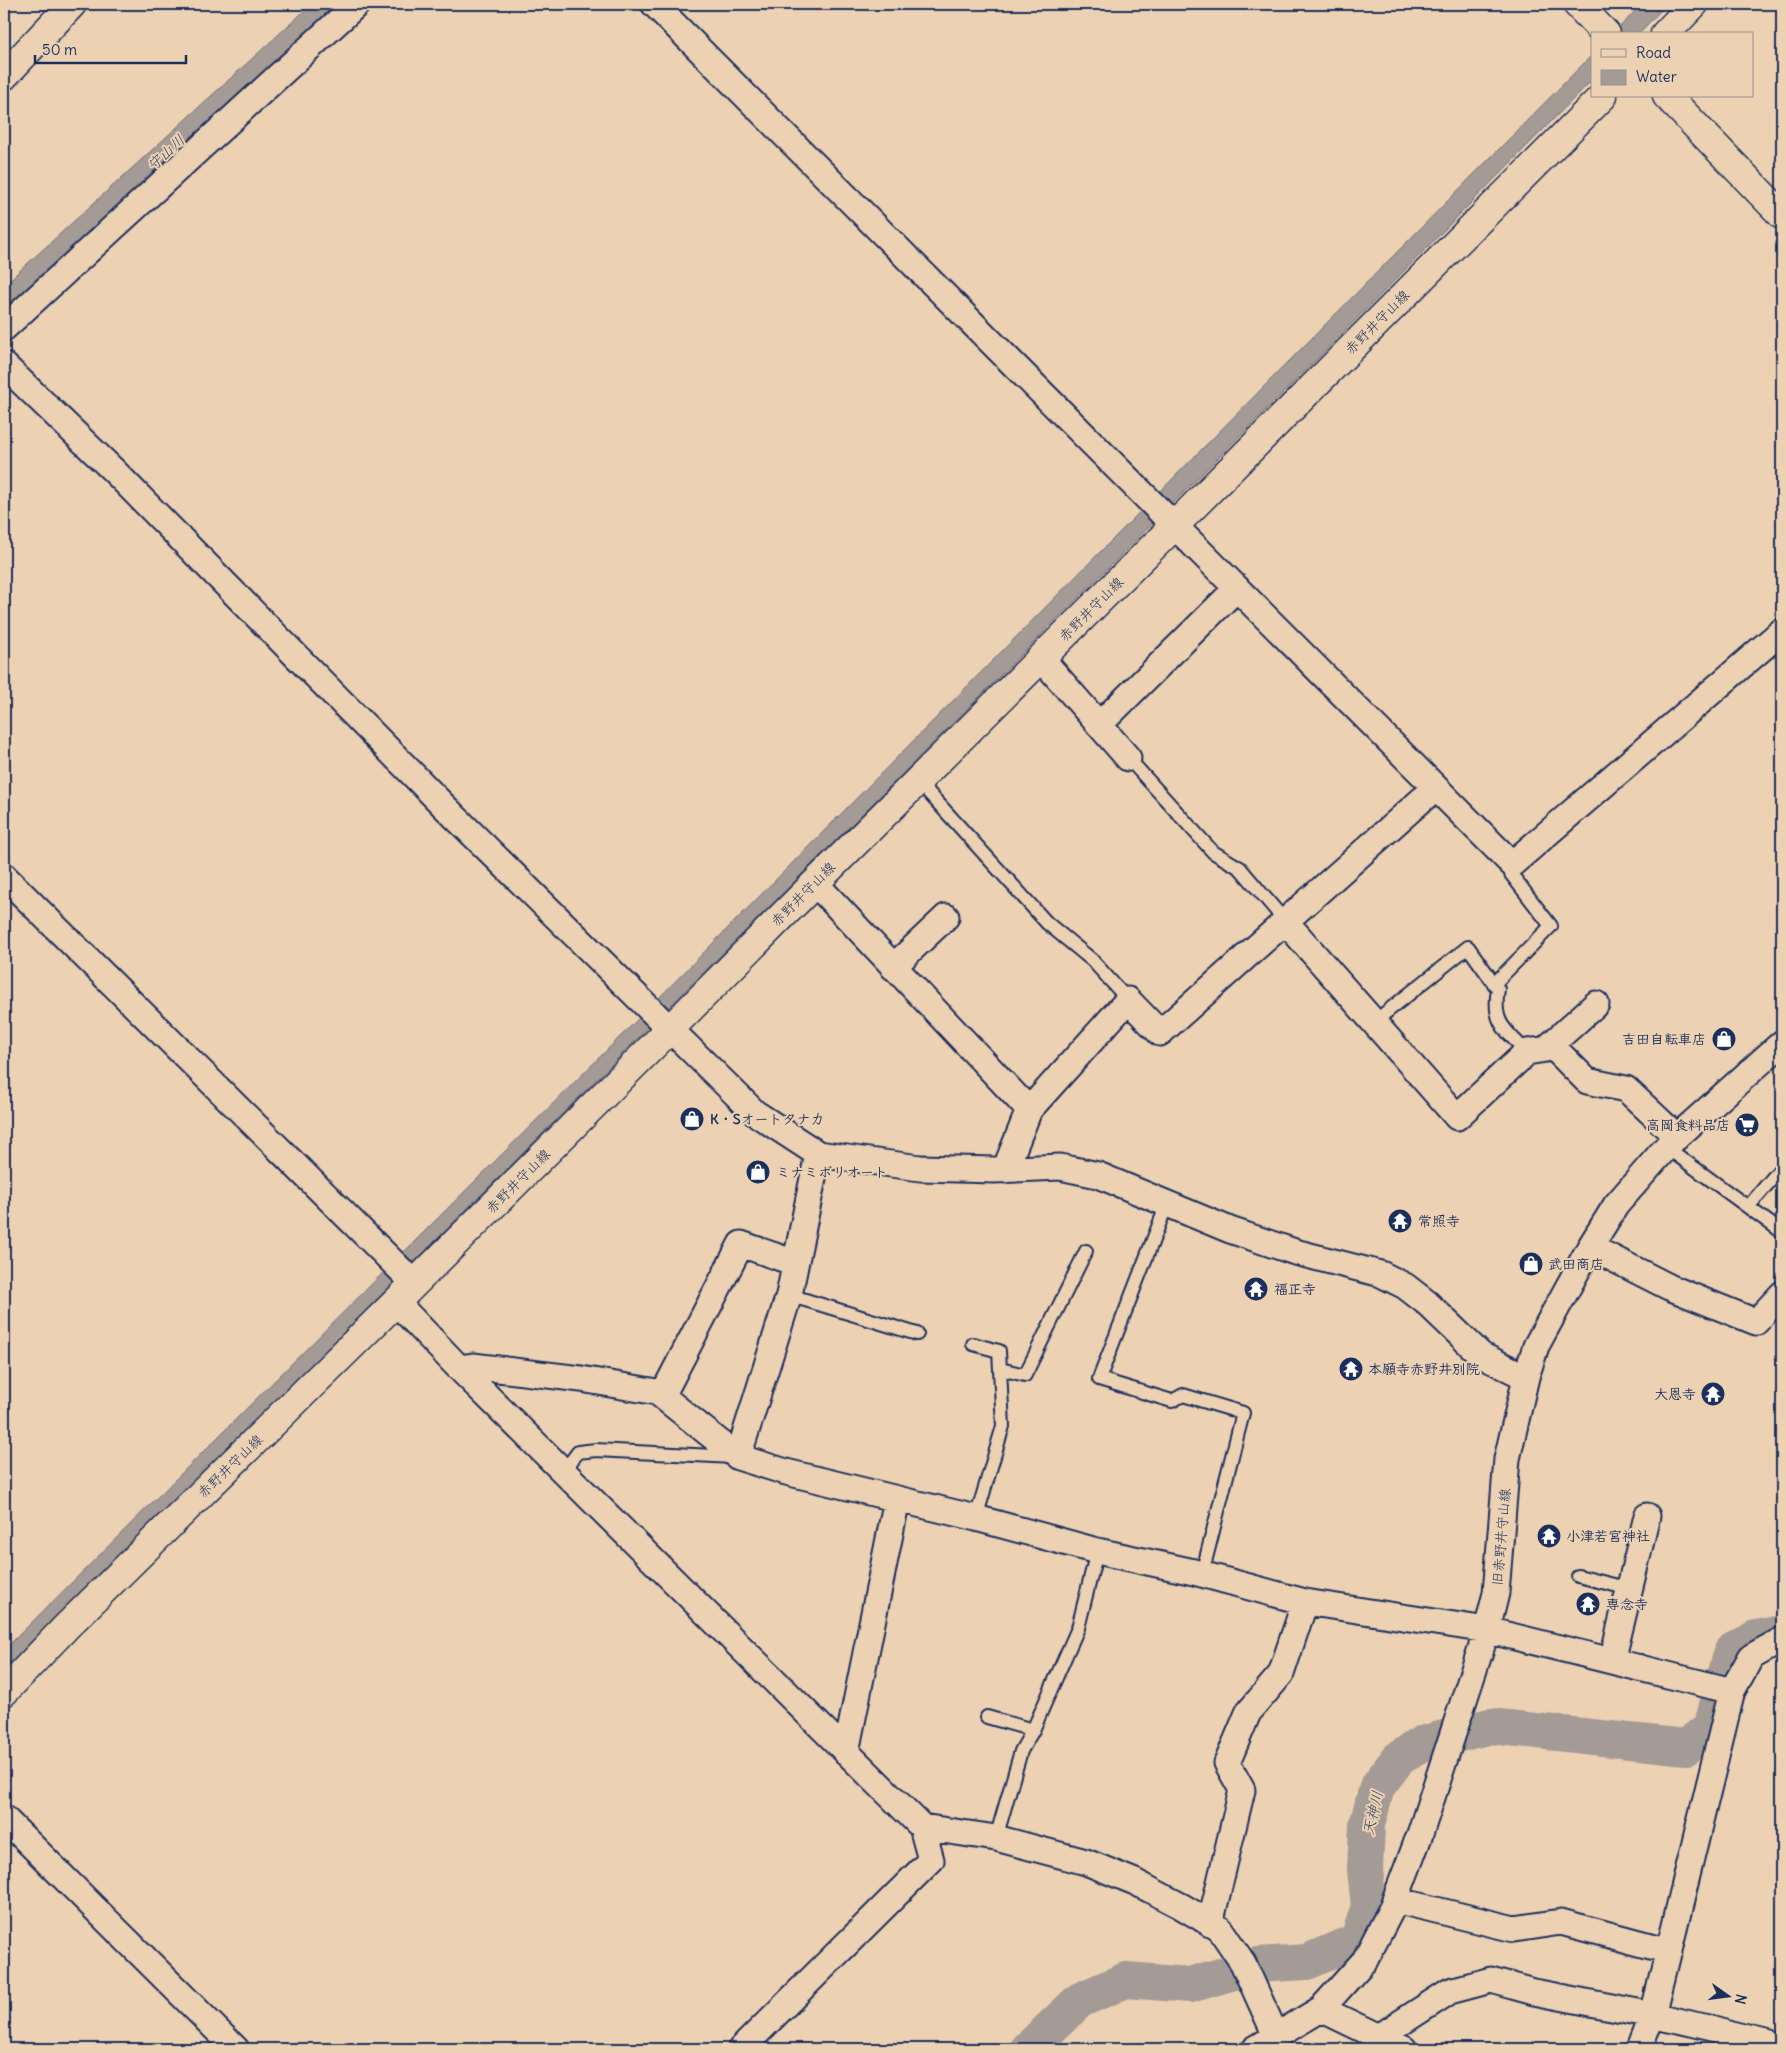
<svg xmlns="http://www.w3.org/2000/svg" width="1786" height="2053" viewBox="0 0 1786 2053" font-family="Delius,'Klee One',sans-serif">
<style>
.water{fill:#a49a96;stroke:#6d6f80}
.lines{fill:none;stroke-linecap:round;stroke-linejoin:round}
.river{stroke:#a49a96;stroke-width:36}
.service-casing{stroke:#1b2f5e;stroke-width:16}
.minor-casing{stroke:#1b2f5e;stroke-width:29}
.tertiary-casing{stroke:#1b2f5e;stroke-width:31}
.secondary-casing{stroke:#1b2f5e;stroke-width:31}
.primary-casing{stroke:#1b2f5e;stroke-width:31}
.service{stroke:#ecd2b3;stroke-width:12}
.minor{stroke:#ecd2b3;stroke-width:25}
.tertiary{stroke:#ecd2b3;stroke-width:28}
.secondary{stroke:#ecd2b3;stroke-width:28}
.primary{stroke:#ecd2b3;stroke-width:28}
.labels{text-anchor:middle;stroke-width:4;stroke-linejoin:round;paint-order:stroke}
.street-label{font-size:14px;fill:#1b2f5e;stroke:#ecd2b3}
.poi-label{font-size:14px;font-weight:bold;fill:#1b2f5e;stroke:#ecd2b3;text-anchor:start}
.water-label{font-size:15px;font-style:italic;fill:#364469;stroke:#ecd2b3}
</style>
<rect width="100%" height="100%" fill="#ecd2b3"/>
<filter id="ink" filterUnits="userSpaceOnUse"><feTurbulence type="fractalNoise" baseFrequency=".02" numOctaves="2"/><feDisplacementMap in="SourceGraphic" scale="10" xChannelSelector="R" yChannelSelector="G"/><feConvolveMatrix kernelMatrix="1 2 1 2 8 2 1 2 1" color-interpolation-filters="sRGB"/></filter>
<g filter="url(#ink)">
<path class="water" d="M312 4H344L4 315V285Z
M1642 4H1667L1638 34H1613Z
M1592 55V80L1337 339 4 1672V1650L640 1017Z"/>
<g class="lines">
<path class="river" d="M1028 2049 1080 2000 1126 1980 1190 1985 1257 1965 1307 1962 1358 1940 1369 1906 1365 1870 1367 1825 1377 1787 1398 1759 1421 1744 1490 1726 1686 1747 1711 1727 1732 1651 1757 1638 1782 1633"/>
<defs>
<path id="service" d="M1128 758 1213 852 1240 868 1285 921
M918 781 1047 923 1092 960 1128 1000
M1494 984 1551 926 1511 874 1512 864
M1374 1022 1468 947 1498 989C1492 1023 1505 1030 1527 1052
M1666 1147 1782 1232
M1167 1204 1099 1379 1172 1401 1183 1395 1243 1413 1202 1574
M1748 1207 1782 1167
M789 1295 917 1334
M973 1344 999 1351 1003 1426 976 1518
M1000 1369 1025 1375 1086 1251
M563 1472 578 1452 596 1450 733 1457
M1578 1576 1630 1589
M987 1717 1033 1730
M996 1838 1021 1751 1033 1730 1078 1628 1097 1551"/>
<path id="minor" d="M654 4 1512 864 1782 631
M4 328 357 4
M4 365 114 471 442 804 755 1113 818 1154 920 1168 994 1170 1060 1167 1098 1175 1230 1230 1295 1252 1381 1274 1405 1286 1427 1303 1481 1355 1526 1377
M1041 658 1128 758
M1099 725 1237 588
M4 876 415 1284
M815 883 1029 1110
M1285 921 1457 1117 1527 1052 1546 1049 1596 1004
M893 967 946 917
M1551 1045 1587 1081 1626 1089 1677 1137
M1005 1170 1029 1110 1128 1000 1160 1033 1435 788
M1590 1247 1669 1287 1756 1322 1782 1294
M396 1302 459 1368 922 1827 931 1860 741 2049
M459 1368 473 1366 581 1379 657 1392 738 1457 786 1472 976 1518 1097 1551 1194 1572 1305 1602 1487 1630 1732 1691
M662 1396 741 1244 795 1263
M738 1457 789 1295 818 1154
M1612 1661 1647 1516
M846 1752 897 1499
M4 1818 236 2049
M922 1827 996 1838 1086 1862 1135 1882 1181 1906 1220 1929 1243 1963 1276 2036
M1395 1900 1514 1929 1561 1922 1669 1951
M1210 1924 1242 1790 1227 1763 1248 1713 1281 1674 1305 1602
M1321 2009 1404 2049
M1379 2037 1450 1991 1491 1980 1534 1992 1653 2015 1782 2046
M1255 2049 1321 2009 1365 1960 1392 1908 1420 1834 1487 1630 1496 1593 1507 1459 1526 1377 1536 1346 1590 1247 1616 1205 1670 1143 1782 1043
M1640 2049 1653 2015 1732 1691 1751 1657 1782 1640"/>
<path id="tertiary" d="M4 76 72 4"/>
<path id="secondary" d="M1665 34 1694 4
M4 1692 66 1627 396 1302 669 1030 815 883 1175 525 1603 96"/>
<path id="primary" d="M1577 4 1606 34
M1667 96 1782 215"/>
</defs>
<use href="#service" class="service-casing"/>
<use href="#minor" class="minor-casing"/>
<use href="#tertiary" class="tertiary-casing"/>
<use href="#secondary" class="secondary-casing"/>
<use href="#primary" class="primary-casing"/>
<use href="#service" class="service"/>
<use href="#minor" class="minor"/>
<use href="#tertiary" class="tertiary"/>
<use href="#secondary" class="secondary"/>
<use href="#primary" class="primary"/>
</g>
</g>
<defs>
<symbol id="shop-disc" viewBox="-11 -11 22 22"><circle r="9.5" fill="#1b2f5e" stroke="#ecd2b3"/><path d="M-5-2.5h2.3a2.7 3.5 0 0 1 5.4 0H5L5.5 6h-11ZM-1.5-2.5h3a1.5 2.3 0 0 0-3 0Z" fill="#fff"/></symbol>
<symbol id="supermarket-disc" viewBox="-11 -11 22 22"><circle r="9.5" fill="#1b2f5e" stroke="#ecd2b3"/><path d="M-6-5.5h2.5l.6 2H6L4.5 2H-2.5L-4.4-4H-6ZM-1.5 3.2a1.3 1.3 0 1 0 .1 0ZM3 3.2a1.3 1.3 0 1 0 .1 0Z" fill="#fff"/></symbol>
<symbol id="temple-disc" viewBox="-11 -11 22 22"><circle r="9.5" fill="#1b2f5e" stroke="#ecd2b3"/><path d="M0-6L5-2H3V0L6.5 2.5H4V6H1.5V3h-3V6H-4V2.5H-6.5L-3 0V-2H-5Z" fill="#fff"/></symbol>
</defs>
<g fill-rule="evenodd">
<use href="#shop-disc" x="1710" y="1025" width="28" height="28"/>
<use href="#shop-disc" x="678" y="1105" width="28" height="28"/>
<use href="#supermarket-disc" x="1733" y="1111" width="28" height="28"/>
<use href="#shop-disc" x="744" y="1158" width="28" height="28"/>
<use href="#temple-disc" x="1386" y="1207" width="28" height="28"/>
<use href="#shop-disc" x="1517" y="1250" width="28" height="28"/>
<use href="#temple-disc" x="1242" y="1275" width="28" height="28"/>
<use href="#temple-disc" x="1337" y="1355" width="28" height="28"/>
<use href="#temple-disc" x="1699" y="1380" width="28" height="28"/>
<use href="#temple-disc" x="1535" y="1522" width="28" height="28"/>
<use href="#temple-disc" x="1574" y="1590" width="28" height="28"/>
</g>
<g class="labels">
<g class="street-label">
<text transform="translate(1377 322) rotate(-45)" y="5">赤野井守山線</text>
<text transform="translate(1091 609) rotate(-45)" y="5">赤野井守山線</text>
<text transform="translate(803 894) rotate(-45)" y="5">赤野井守山線</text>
<text transform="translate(518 1181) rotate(-45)" y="5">赤野井守山線</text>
<text transform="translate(230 1466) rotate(-44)" y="5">赤野井守山線</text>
<text transform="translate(1501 1537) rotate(-85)" y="5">旧赤野井守山線</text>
</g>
<g class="poi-label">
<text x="1706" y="1044" text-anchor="end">吉田自転車店</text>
<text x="710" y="1124">K・Sオートタナカ</text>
<text x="1730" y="1130" text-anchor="end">高岡食料品店</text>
<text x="776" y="1177">ミナミボリオート</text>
<text x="1418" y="1226">常照寺</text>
<text x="1548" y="1269">武田商店</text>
<text x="1274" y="1294">福正寺</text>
<text x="1368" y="1374">本願寺赤野井別院</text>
<text x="1696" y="1399" text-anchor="end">大恩寺</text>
<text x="1566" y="1541">小津若宮神社</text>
<text x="1606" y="1609">専念寺</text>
</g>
<g class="water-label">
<text transform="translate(166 153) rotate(-43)" y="5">守山川</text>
<text transform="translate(1373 1813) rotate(-77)" y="5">天神川</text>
</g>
</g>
<rect width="1786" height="2053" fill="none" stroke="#ecd2b3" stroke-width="20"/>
<rect x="10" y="10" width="1766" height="2033" fill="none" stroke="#1b2f5e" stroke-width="2" filter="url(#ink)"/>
<rect x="1591" y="32" width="162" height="65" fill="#ecd2b3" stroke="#989191"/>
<rect x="1601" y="49" width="25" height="8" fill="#ecd2b3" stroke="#989191"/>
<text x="1636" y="58" font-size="15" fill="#1b2f5e">Road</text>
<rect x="1601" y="70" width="25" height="15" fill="#a49a96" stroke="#989191"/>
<text x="1636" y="82" font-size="15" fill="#1b2f5e">Water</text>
<g transform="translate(1728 1996) rotate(104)" stroke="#ecd2b3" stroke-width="4" paint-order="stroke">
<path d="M0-4L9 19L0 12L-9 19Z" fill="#1b2f5e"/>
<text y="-8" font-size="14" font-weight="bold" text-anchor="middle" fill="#1b2f5e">N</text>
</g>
<path d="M35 55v8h151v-8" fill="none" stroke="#1b2f5e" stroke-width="2.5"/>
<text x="42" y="55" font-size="15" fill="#1b2f5e" stroke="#ecd2b3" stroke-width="4" paint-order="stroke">50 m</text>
</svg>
